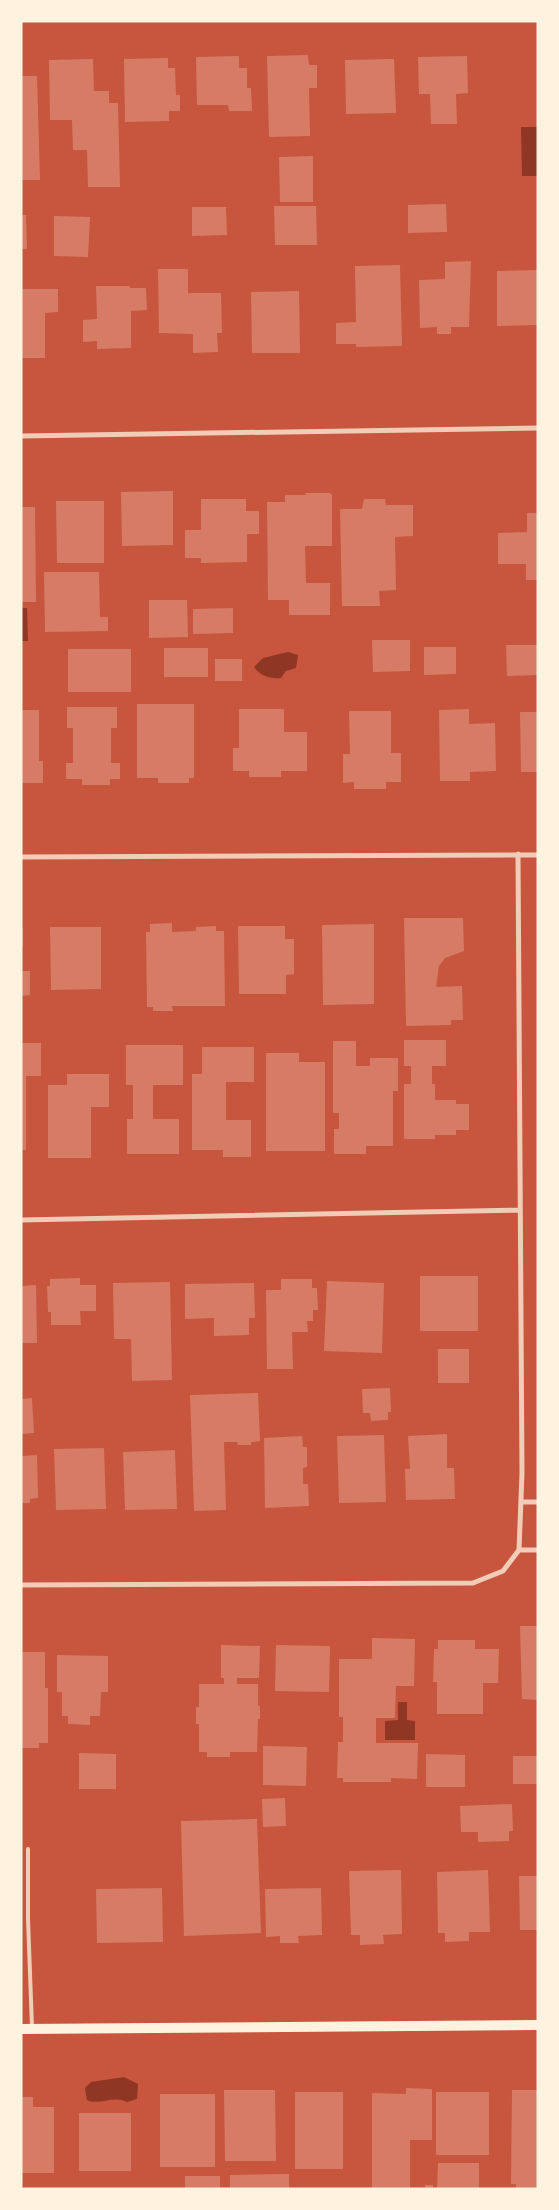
<svg xmlns="http://www.w3.org/2000/svg" width="559" height="2210" viewBox="0 0 559 2210" font-family="'Alegreya Sans',sans-serif">
<style>
.water{fill:#8f3625}
.building{fill:#d67c66}
.lines{fill:none;stroke-linecap:round;stroke-linejoin:round}
.service{stroke:#f1ccb7;stroke-width:4}
.minor{stroke:#f1ccb7;stroke-width:5}
.secondary{stroke:#fff3e0;stroke-width:10}
</style>
<rect width="100%" height="100%" fill="#c8553d"/>
<path class="water" d="M521 127H538V176H522Z
M21 608H27L28 641H21Z
M288 652 298 655 296 668 286 671 281 678C270 679 260 676 254 667L263 658Z
M398 1702H407V1720L415 1721V1740H385V1721L398 1720Z
M124 2077 138 2084 137 2099 127 2102C111 2095 99 2106 87 2100L85 2088 91 2082Z"/>
<path class="building" d="M308 55 309 65H317V88H309L310 136 269 137 267 56Z
M239 56V68H247V88H251L252 111H229L228 105H197L196 57Z
M467 56 468 93 456 94 457 124H431L430 94H419L418 57Z
M168 58V68H175L176 95H180V111H169V121L125 122 124 59Z
M93 59 94 91H109V103H118L120 187H88L87 150H73L72 120H50L49 60Z
M394 59 396 113 346 114 345 60Z
M21 76H37L40 180H21Z
M313 156V202H280L279 157Z
M446 204 447 232 408 233V205Z
M274 206H316L317 245H275Z
M192 207H226L227 235 192 236Z
M21 215H26L27 249H21Z
M54 216 90 217 88 257 54 256Z
M471 261 469 327H451V334H437V327L420 328 419 280 445 279V262Z
M400 265 402 346 356 347V344H336V323L356 322 355 266Z
M158 269H188V293H221L222 333H217L218 352 193 353V334L159 333Z
M538 270V325L497 326V271Z
M96 286H130V288H146L147 310 131 311V348L97 349V341L83 342V320L97 319Z
M21 289H58V312L45 313V358H21Z
M299 291 300 353H252L251 292Z
M173 491V545L122 546 121 492Z
M305 493H330L332 495V546H305L306 583H330V615H289V600H268L267 502H285V495H306Z
M201 499H246V511H259V534H247V562L201 563V558H185V530H201Z
M364 499H385L386 505H413V536L395 537 396 590 379 591 380 606H342L340 509H362Z
M56 501H104V563H57Z
M21 507H35L36 602H21Z
M527 513H538V580H526V564H498V533L527 532Z
M44 572H99L100 617H108V631L45 632Z
M149 600H187L188 637 149 638Z
M233 608V633L193 634V609Z
M372 640H410V671L373 672Z
M506 645H538V675L507 676Z
M424 647H456V674L424 675Z
M164 648H208V677H164Z
M68 649H131V692H68Z
M215 659H242V681H215Z
M137 704H194V778H189V783H158V778H137Z
M67 707H117V728H111V763H120V779H110V785H82V779H66V763H73V728H67Z
M239 709H284V732H307V771H281V777H249V771H233V748H239Z
M469 709V724L495 723 496 771 470 772V781H440L439 710Z
M21 710H39V761H43V783H21Z
M349 711H391V753H401V782H386V789H354V782L343 783V754H350Z
M520 712H538V772H521Z
M404 918H463L464 951 445 958 439 966 436 987 462 986 463 1020H451V1025L406 1026Z
M172 923V932L196 931V927L216 926V931H224L225 1006H172L173 1011H153V1007H147L146 932H150V924Z
M374 924V1004L323 1005 322 925Z
M238 926H285V939H294V974L286 975V994H239Z
M50 927H101V989L51 990Z
M21 928H23V947H21Z
M21 971H30V995L21 996Z
M404 1040H446V1066H432V1084H435V1100H456V1104H469V1130H456V1135H435V1139H404V1084H411V1066H404Z
M333 1041H356V1066H370V1058H398V1091H393V1146H366V1154H334V1129H339V1113H333Z
M21 1043H41V1076H26V1150H21Z
M126 1045H183V1085H153V1119H179V1154H127V1119H133V1085H126Z
M202 1047H254V1082H226V1120H251V1157H223V1150H192V1074H202Z
M266 1053H299V1062H325V1151H266Z
M67 1074H109V1107H91V1158H48V1085H67Z
M420 1276H478V1331H420Z
M80 1278V1285H96V1311H80L81 1325H51V1312H48L47 1286H50V1279Z
M281 1279H312V1288H317L318 1310H313V1321H307L308 1332H292L293 1369H267L266 1290H281Z
M327 1281 384 1283 382 1353 324 1351Z
M170 1282 172 1380 132 1381 131 1339H114L113 1283Z
M254 1283 255 1318H249V1335L214 1336V1318L185 1319V1284Z
M36 1285 37 1343H21V1286Z
M438 1349H469V1383H438Z
M390 1388 391 1412H388V1420L371 1421 370 1413H363L362 1389Z
M258 1393 260 1441 251 1442V1445H238L237 1442H224L226 1510 194 1511 190 1395Z
M32 1398 34 1433 21 1434V1399Z
M447 1434V1468H454L455 1499 406 1500 405 1469H410L408 1436Z
M384 1435 386 1502 339 1503 337 1436Z
M302 1436 303 1447H307V1467L303 1468V1484H308L309 1506 265 1508 264 1438Z
M104 1448 106 1509 56 1510 54 1449Z
M175 1450 177 1509 125 1510 123 1452Z
M37 1455 38 1498 30 1499V1503H21V1456Z
M520 1626H538V1700L522 1699Z
M372 1638 415 1639 414 1686H396L395 1718H376V1743H418L417 1779 391 1778V1782H343V1778H337L338 1742H343V1717H339V1659H372Z
M438 1640H475V1649H499L498 1683H483V1714H437V1682H433L434 1649H438Z
M221 1645 260 1646 259 1678H237V1684H258V1706H260V1719H258L257 1752H230V1757H207V1752H199V1724H196V1707H199V1684H224V1678H221Z
M276 1645 330 1646 329 1692 275 1691Z
M21 1652H45V1688H48V1743H39V1748H21Z
M57 1655 108 1656V1692H101L100 1716H90V1725L68 1724V1716H62V1692H57Z
M263 1746 307 1747 306 1786 263 1785Z
M79 1753 116 1754V1789H79Z
M426 1754 465 1755V1787H426Z
M513 1756H538V1784H513Z
M285 1798 286 1826 263 1827 262 1799Z
M512 1804 513 1831H509V1841L478 1842V1832H461L460 1806Z
M257 1819 261 1933 184 1936 181 1821Z
M401 1870 402 1934 383 1935 384 1944 360 1945V1935H351L349 1871Z
M488 1870 490 1932H469V1941L445 1942V1933H438L437 1872Z
M519 1876H538V1930H520Z
M162 1888 163 1942 97 1943 96 1889Z
M321 1888 322 1935 298 1936 299 1943H280V1936L266 1937 265 1889Z
M406 2088 432 2089V2140H410V2189H372V2093L406 2094Z
M224 2090H275L276 2161H225Z
M512 2090H538V2189H516V2184H511Z
M295 2092H343V2169H295Z
M436 2092H489V2155H436Z
M160 2094H215V2167H160Z
M21 2097H33V2107H54V2173H22Z
M79 2113H131V2171H79Z
M438 2163H479V2189H437Z
M289 2174V2189H230V2175Z
M185 2176H220V2189H185Z
M425 2185H433V2189H425Z"/>
<g class="lines">
<path class="service" d="M28 1849V1919L32 2027"/>
<path class="minor" d="M21 436 538 428
M21 857 538 855
M21 1220 519 1210
M521 1502H538
M519 1550H538
M21 1585 473 1583 503 1571 519 1550 522 1473 518 854"/>
<path class="secondary" d="M21 2029 538 2025"/>
</g>
<rect width="559" height="2210" fill="none" stroke="#fff3e0" stroke-width="45"/>
</svg>
